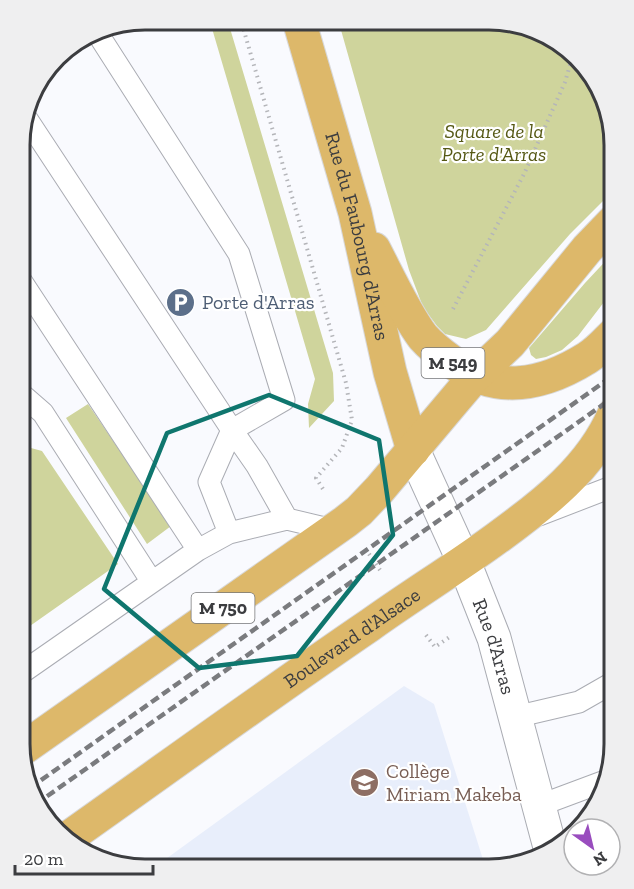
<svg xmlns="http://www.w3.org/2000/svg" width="634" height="889" viewBox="0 0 634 889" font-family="'Zilla Slab',serif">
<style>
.built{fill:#e8eefb}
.green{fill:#cfd49c}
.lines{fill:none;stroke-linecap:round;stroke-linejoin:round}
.lane-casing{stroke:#aaacb3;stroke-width:23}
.secondary-casing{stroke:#aaacb3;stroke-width:35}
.primary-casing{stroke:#d8d8d9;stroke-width:35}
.path{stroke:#b4b5b9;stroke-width:4;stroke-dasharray:1.5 4.5;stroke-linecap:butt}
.lane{stroke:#fff;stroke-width:21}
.secondary{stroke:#fff;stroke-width:33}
.primary{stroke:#ddb86a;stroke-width:33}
.rail{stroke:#7a7b7e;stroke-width:4.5;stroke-dasharray:9 4.5;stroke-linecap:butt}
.marked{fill:none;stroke:#0f766e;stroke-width:4.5;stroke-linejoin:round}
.labels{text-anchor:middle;stroke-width:4.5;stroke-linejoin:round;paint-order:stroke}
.shield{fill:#fff;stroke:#767779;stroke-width:1.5}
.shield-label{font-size:18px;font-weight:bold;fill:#3c3d40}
.park-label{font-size:20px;font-style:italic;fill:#555814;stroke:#fff}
.street-label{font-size:20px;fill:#3c3d40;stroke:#fff}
.service-label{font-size:20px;fill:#4e5e75;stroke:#fff;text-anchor:start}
.education-label{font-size:20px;fill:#785e54;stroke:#fff;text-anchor:start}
.rim{fill:none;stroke:#3c3d40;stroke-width:3}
</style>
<rect width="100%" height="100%" fill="#f9fafe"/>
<path class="built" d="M404 686 434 704 486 869H152Z"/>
<path class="green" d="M506 21 565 45 602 90 614 144V190L570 234 486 330 466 339 445 334 437 326 423 307 409 270 339 23Z
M211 25H229L333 373 334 401 309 428 308 404 315 379Z
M614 252V289L578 336 562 350 546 357 536 359 531 355 529 348 585 283Z
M88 404 171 526 147 544 66 418Z
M20 445 42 451 118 564 20 633Z"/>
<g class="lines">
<defs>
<path id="lane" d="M25 116 232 430 284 400 239 254 96 31
M20 279 198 550
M20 393 43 413 152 582
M539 515 614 486
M229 533 209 482 232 430 257 466 287 519
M20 674 198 550 229 533 287 519 333 530
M515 717 579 702 614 682
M538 806 605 781"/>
<g id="secondary">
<path id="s1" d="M413 450 464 562 494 638 551 851"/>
</g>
<g id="primary">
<path id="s2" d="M300 24 355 213 390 372 413 450"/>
<path d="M374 249C388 276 405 313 423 337 431 346 441 354 451 361 496 395 542 386 587 358 597 352 606 342 614 334"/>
<path d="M21 750 345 522 359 511 379 490 453 402 475 376 510 343 587 249 614 221"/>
<path id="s3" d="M65 840C167 768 267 695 370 625 412 595 456 568 497 538 544 504 591 468 614 414"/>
</g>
</defs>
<use href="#lane" class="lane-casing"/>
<use href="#secondary" class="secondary-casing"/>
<use href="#primary" class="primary-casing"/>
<path class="path" d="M242 24 346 383 352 420 342 448 316 478 323 489
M453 309 524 174 565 82 573 55
M369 554 380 570
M426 635 435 647 451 636"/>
<use href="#lane" class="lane"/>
<use href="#secondary" class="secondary"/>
<use href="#primary" class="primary"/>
<path class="rail" d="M30 788 614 375
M36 804 614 397"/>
</g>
<path class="marked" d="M269 395 379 440 393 535 297 656 199 668 104 589 167 433Z"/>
<defs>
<symbol id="parking-disc" viewBox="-11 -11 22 22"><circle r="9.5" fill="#5c6f8a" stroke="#fff"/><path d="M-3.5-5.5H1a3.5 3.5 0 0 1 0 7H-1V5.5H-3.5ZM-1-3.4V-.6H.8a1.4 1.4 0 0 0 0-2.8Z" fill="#fff"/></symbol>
<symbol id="school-disc" viewBox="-11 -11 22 22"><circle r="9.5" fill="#8d6e63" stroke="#fff"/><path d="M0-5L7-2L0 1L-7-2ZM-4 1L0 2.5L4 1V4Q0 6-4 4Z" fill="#fff"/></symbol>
</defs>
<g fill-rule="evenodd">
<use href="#parking-disc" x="164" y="286" width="33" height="33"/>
<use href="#school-disc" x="348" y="766" width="33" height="33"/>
</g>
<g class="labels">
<g class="shield">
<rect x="421.5" y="348" width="63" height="30" rx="4.5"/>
<rect x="191.5" y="593" width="63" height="30" rx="4.5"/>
</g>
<g class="shield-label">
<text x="453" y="369">M 549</text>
<text x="223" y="614">M 750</text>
</g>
<g class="park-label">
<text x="494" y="138">Square de la<tspan x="494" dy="23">Porte d'Arras</tspan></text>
</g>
<g class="street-label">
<text dy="7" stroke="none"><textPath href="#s2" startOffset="220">Rue du Faubourg d'Arras</textPath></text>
<text dy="7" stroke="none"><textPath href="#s3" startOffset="351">Boulevard d'Alsace</textPath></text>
<text dy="7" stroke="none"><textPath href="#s1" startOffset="213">Rue d'Arras</textPath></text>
</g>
<g class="service-label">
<text x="202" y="309">Porte d'Arras</text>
</g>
<g class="education-label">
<text x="386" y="778">Collège<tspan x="386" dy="23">Miriam Makeba</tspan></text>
</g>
</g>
<path d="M0 0H634V889H0ZM145 30H489A115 115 0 0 1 604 145V744A115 115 0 0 1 489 859H145A115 115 0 0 1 30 744V145A115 115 0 0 1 145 30Z" fill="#efeff0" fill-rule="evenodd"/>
<path class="rim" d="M145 30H489A115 115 0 0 1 604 145V744A115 115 0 0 1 489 859H145A115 115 0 0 1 30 744V145A115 115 0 0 1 145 30Z"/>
<g transform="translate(592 847) rotate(146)"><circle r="28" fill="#ffffff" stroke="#b1b1b3" stroke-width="1.5"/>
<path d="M0-4.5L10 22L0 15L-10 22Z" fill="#994dbe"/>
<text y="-9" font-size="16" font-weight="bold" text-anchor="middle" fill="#3c3d40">N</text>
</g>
<path d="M15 865v9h138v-9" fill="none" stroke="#3c3d40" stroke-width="3"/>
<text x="24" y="865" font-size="18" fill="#3c3d40" stroke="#ffffff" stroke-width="4.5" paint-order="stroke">20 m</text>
</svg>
